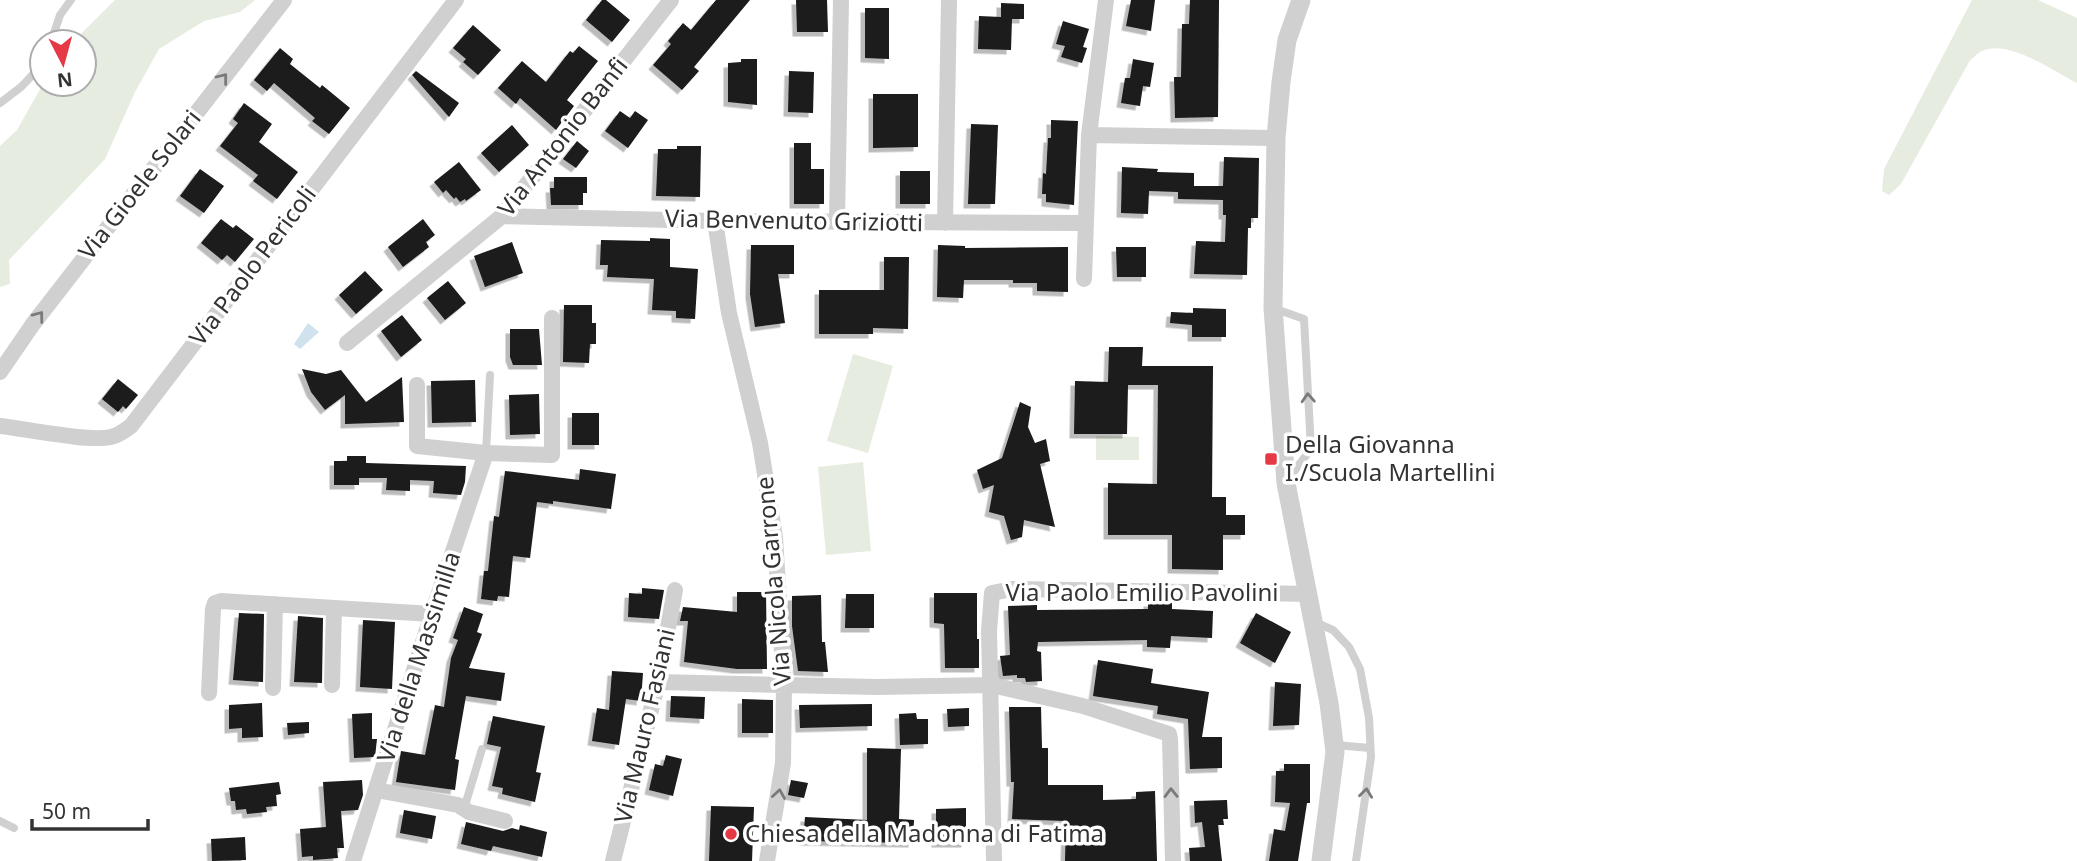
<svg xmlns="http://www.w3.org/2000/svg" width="2077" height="861" viewBox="0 0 2077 861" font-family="'Noto Sans',sans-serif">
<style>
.green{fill:#e6ecdf}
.water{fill:#cfe2ee}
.building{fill:#1a1a1a;filter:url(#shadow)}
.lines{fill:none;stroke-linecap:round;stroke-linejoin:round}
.service{stroke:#d0d0d0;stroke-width:8}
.minor{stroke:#d0d0d0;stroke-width:16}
.tertiary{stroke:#d0d0d0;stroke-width:19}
.oneway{stroke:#7a7a7a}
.poi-dot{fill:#e63946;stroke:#fff;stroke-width:2.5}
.labels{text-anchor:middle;stroke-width:7;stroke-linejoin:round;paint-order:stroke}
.street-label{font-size:24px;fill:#333;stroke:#fff}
.poi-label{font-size:24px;fill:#333;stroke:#fff;text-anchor:start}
</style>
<defs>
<filter id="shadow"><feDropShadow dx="-4.5" dy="4.5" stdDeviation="0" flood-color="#0004"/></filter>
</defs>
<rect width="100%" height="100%" fill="#fff"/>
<path class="green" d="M115 0H255L240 12 204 21 159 49 135 92 105 159 9 260 10 284 0 287V146L17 130 43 84H84V42H73Z
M1972 0H2038L2077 18V83C2054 71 2008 39 1982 51 1977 53 1972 59 1969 62L1901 184 1889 195 1882 191 1884 169Z
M853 354 893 366 868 453 827 441Z
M1096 436 1139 437V460H1096Z
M863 462 871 551 826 555 818 467Z"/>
<path class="water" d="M308 323 319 332 300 349 294 344Z"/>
<path class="building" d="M602 0H606L630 20 612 42 586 20Z
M716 0H750L694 67 699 71 682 90 653 65 671 44 668 41 683 23 691 30Z
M796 0H827L828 32H797Z
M1131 0H1155L1151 31 1126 26Z
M1190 0H1219L1218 117 1175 118 1174 77H1181L1182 24H1189Z
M1001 3 1024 4V19H1012L1011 50 978 49 979 16 1001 17Z
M865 8H889V59L865 58Z
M1063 21 1089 29 1083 47 1087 48 1082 63 1061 57 1065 46 1056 44Z
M473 25 501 50 478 75 463 62 466 59 453 48Z
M579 46 598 61 567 100 574 106 556 130 520 98 516 104 498 88 522 61 546 82 570 51 573 53Z
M280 48 293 59 290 64 320 88 322 85 350 108 329 134 312 121 315 118 274 83 267 91 254 80Z
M741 59H757V105L728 102V63L741 62Z
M1133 59 1154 63 1150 87 1143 86 1140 106 1121 103 1125 78H1130Z
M416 71 459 103 449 117 412 75Z
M789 71 814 72 813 113 788 112Z
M873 94H918V147L873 148Z
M244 103 272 124 259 142 298 172 277 199 253 181 258 175 220 146 238 123 233 119Z
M620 111 630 118 635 111 648 120 628 148 605 131Z
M1051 120 1078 121 1074 205 1046 202V194H1042L1043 173 1046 174 1048 138H1051Z
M971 124 998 125 995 204H968Z
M512 125 529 145 499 172 481 153Z
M577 141 589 151 576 168 563 159Z
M794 143H811V169H824V204H794Z
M677 146H701L700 197 656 196 658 149H677Z
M1224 157 1259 158 1258 218H1251V228H1248L1247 275 1194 274 1196 241 1225 242 1226 215H1223V200L1178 199V192L1149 191 1148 214 1121 213 1122 167 1158 169 1157 172 1194 173V186H1223Z
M459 162 481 190 466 201 465 199 460 202 456 197 454 199 446 190 443 193 434 182Z
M200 169 224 186 204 213 180 196Z
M900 171H930V204H900Z
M554 177H587V193H583V205H551L550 188H554Z
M221 219 233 228 236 225 254 239 235 262 227 255 222 260 201 243Z
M423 219 435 235 426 242 429 247 403 267 388 247Z
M650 238 670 239V267L698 269 695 319 676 318V311L652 310 654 279 607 277 608 265H600L601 240 650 241Z
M512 242 523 273 485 287 474 256Z
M751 245H794V274H778L785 323 755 327 750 294Z
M938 245 965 246V248L1068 247V292L1037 291V283H1013V280H964L963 298 937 297Z
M1116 247H1146V277H1117Z
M884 257H909L908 329 873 328V334H819V290H884Z
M365 271 383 290 356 314 339 295Z
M448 281 466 303 445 320 427 298Z
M564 305H592V323H596V344H590L589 363 563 362Z
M1193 308 1226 309V337H1192V325L1170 323 1171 312 1193 313Z
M402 315 422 340 401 357 381 331Z
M510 329H539L542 365H513L510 357Z
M1109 347H1143L1142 366H1213L1212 497H1226V515H1245V535H1223V570L1172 569V535H1108V483L1157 484 1158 385H1128L1127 434H1074L1075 381 1108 382Z
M302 369 326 374 341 370 366 402 402 377 404 422 345 424V395L325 410 311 392Z
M118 379 138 395 126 409 123 406 118 412 102 399Z
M475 380 476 422 432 423 431 381Z
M539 394 540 434 510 435 509 395Z
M1020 402 1031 407 1028 427 1035 443 1046 439 1050 461 1040 464 1055 527 1024 520 1022 537 1011 540 1004 516 989 512 994 485 983 489 977 470 1002 458Z
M572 413H599V445H572Z
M347 456H366V463L466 466 465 482 461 495 433 493 434 481 410 480V491L386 490 387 478H359V485H334V461H347Z
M580 469 616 474 611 509 553 501V504L537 502 530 558 513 556 509 597 498 596 497 601 481 599 484 571H488L494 516 499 517 505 471 579 480Z
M642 588 664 590 659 619 628 617 629 593 642 594Z
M737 592H766L767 669H737L684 662 688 621H680L683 607 737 612Z
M934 593H977V639H979V668H945L944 624 934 623Z
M846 594H874V628H845Z
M821 595 822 642H825L828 672 798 671 792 626V596Z
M1148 602H1172V609L1213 611 1212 638 1171 636 1170 648 1147 647V640L1038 642 1037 651 1041 652 1042 681 1026 682 1025 678H1017V675L1003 676 1000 656 1010 655 1008 606 1037 605V610L1148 609Z
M464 607 483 614 477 632 482 634 469 668 505 673 501 701 466 696 455 759 459 760 455 790 396 782 401 751 425 755 435 705 444 707 451 658 458 640 453 638Z
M239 613 264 614 263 682 233 680Z
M1256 613 1291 632 1275 663 1240 643Z
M298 616 323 618 322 683 294 682Z
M363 620 395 622 392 689 360 687Z
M1098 660 1153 669 1151 683 1209 692 1202 737H1222V768L1190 769 1188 719 1157 714 1158 706 1093 696Z
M612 671 643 673 641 701 626 699 619 745 592 741 597 708 609 710Z
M1275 682 1301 684 1299 725 1273 726Z
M671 696 705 697 704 719 670 717Z
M742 699 773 700V733H742Z
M262 703 263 737 242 738V728L229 729V705Z
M872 704V726L800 728 799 705Z
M1009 707H1041L1042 748H1048V785H1103V800L1136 799V792L1155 791 1157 861H1065L1066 821 1012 819 1014 782H1011Z
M969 708V726L948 727 947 709Z
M372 713V739H377L375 757 354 758 352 714Z
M916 713 917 719H928V744L900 745 899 714Z
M493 716 545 726 536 772 541 773 535 802 502 794 503 788 492 786 501 747 487 744Z
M309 722V733L288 735 287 723Z
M867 748 901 749 899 819 914 820 913 843 803 841 805 817 867 820Z
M666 755 682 759 673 796 649 790 655 764 663 766Z
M1284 764H1310V803H1307L1298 861H1269L1274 829 1285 831 1290 803 1275 802 1276 771H1284Z
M362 780 363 795 358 810 341 811 344 848H337L338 858 313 860V856L302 857 300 829 326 827 323 782Z
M791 780 808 783 804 798 788 795Z
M279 782 281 794 276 795 277 806 266 807 267 812 247 814 246 809 236 810 235 801H231L229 788Z
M1227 800 1228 819H1223L1224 825H1218L1222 861H1190L1189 848 1205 847 1202 822 1195 823 1194 801Z
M711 806 754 807 752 861H709Z
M966 808V843H936V809Z
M404 810 436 816 432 839 400 833Z
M466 822 503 831 512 828 519 830 520 825 547 832 542 857 493 846 491 851 461 844Z
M245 837 246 860 212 861 211 839Z"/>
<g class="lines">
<path class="service" d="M51 42 60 15 71 0
M0 103 21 87 42 65
M1273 308 1304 319 1311 449 1289 478
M486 453 490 375
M1317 623 1333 630 1349 647 1360 669 1369 718 1371 757 1356 861
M1335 745 1370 748
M464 809 482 749
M0 821 14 828"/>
<path class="minor" d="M1089 135 1276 138
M502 216 715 221 1085 223
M837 220 841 0
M715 221 729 313 760 443 775 537 784 684 783 763 767 861
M945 223 949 0
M1084 279 1089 135 1106 0
M347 343 502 216 671 0
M0 372 33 324 284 0
M417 385V446L486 453 552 455V318
M0 426C27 429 88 442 111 437 119 435 124 431 131 426L456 0
M658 682 876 687 992 685 1083 706 1169 734 1170 739 1173 861
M332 685 334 608
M273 688 275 604
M209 693 213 609 215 603 221 601 432 614
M376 790 458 805 469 812 505 821
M353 861 432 614 486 453
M613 861 658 682 675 590
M994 861 989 631 992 593 1012 589 1309 594"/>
<path class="tertiary" d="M1301 0 1287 40 1281 82 1276 138 1273 308 1286 483 1329 703 1335 752 1321 861"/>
</g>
<defs><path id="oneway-chevron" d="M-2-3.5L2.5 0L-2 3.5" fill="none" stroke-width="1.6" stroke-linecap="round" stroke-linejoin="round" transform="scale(1.75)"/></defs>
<g class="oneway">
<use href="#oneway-chevron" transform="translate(223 78) rotate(-52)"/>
<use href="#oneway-chevron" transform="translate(39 316) rotate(-53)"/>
<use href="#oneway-chevron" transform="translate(1308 398) rotate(-93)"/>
<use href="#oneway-chevron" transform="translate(1171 793) rotate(-91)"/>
<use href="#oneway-chevron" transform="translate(1366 793) rotate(-83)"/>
<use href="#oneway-chevron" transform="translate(779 794) rotate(-81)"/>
</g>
<g class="poi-dot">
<rect x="1264" y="452" width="14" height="14" rx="3.5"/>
<circle cx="731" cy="834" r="7"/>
</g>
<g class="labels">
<g class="street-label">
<text transform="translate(563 137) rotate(-52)" y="8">Via Antonio Banfi</text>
<text transform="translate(140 185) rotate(-52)" y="8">Via Gioele Solari</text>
<text transform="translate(794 221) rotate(1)" y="8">Via Benvenuto Griziotti</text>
<text transform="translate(253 266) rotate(-53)" y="8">Via Paolo Pericoli</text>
<text transform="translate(774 581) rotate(-95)" y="8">Via Nicola Garrone</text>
<text x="1142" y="601">Via Paolo Emilio Pavolini</text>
<text transform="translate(419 657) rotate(-72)" y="8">Via della Massimilla</text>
<text transform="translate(645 726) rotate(-77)" y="8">Via Mauro Fasiani</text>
</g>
<g class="poi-label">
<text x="1285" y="453">Della Giovanna<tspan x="1285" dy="28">I./Scuola Martellini</tspan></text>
<text x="745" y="842">Chiesa della Madonna di Fatima</text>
</g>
</g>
<g transform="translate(63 63) rotate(174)"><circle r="33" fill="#ffffff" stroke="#adadad" stroke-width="2"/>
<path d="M0-5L12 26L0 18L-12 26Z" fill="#e63946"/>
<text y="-10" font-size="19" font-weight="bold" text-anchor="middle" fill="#333333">N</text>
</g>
<path d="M32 819v10h116v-10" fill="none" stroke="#333333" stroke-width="3.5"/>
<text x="42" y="819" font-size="21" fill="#333333" stroke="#ffffff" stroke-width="5" paint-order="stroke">50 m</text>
</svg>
